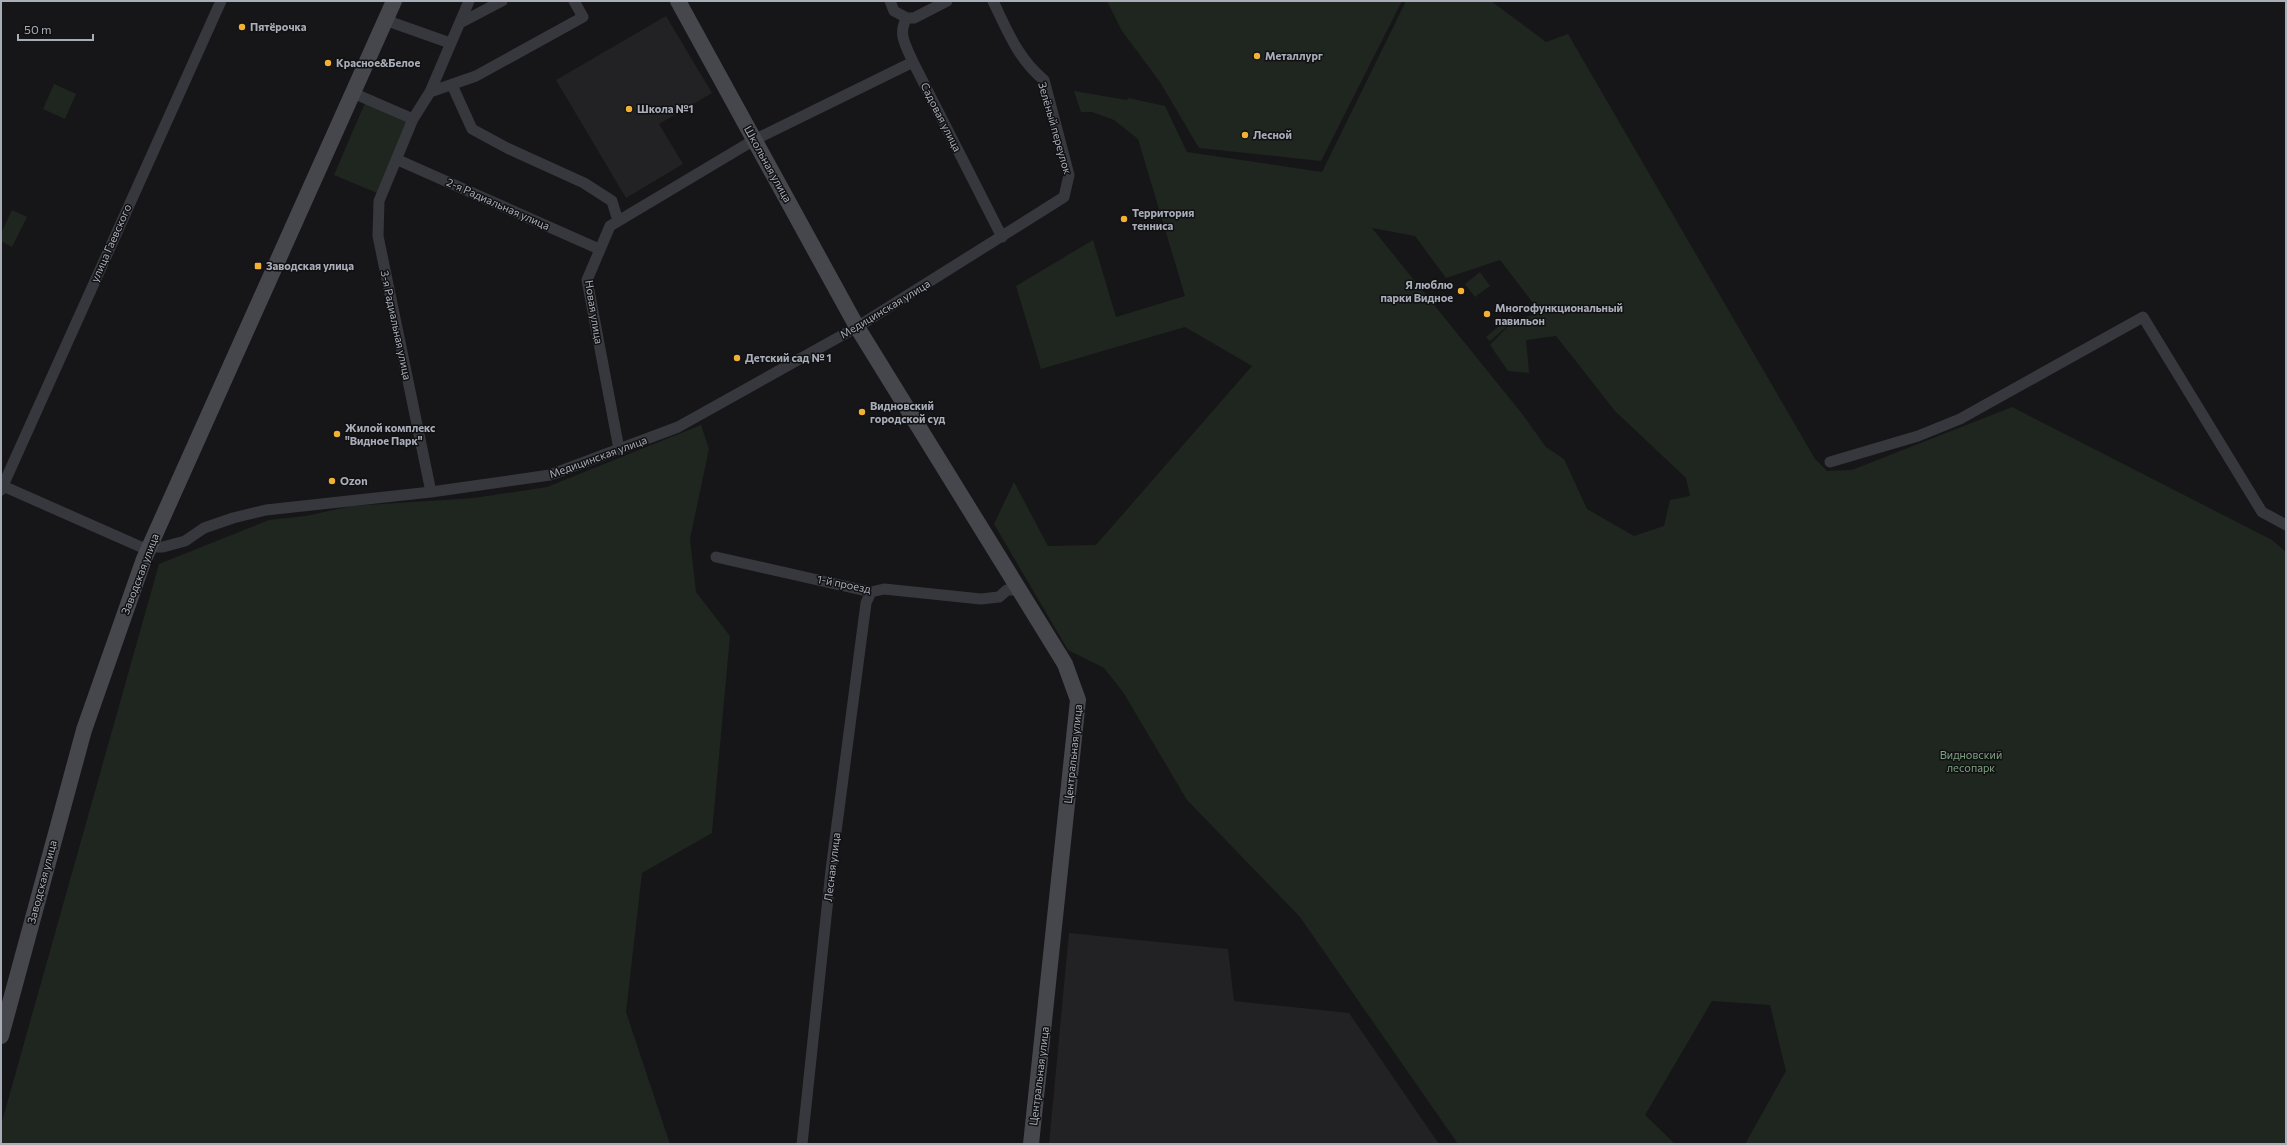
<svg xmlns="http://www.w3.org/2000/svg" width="2287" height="1145" viewBox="0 0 2287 1145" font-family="Commissioner,sans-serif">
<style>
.built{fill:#222225}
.green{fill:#1e261f;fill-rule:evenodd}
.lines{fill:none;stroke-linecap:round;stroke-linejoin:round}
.street{stroke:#37383d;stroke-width:11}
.secondary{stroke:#45474d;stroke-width:16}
.poi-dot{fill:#f2b134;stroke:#111113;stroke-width:1.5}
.labels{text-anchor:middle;stroke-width:3;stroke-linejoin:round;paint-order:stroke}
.poi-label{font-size:11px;font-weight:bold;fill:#a8adb8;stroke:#111113;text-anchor:start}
.street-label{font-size:11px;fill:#a8adb8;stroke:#111113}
.park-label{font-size:11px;fill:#7fa381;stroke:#111113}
</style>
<rect width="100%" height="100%" fill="#161618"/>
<path class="built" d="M666 16 712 93 659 124 683 164 626 198 556 80Z
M1069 933 1228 949 1234 1001 1349 1013 1439 1144H1049Z"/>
<path class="green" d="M1107 1H1402L1321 161 1199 148 1160 82 1122 31Z
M1406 1H1491L1546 42 1568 34 1815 459 1827 471 1852 470 2012 407 2272 540 2286 552V1144H1745L1786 1071 1770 1005 1712 1001 1645 1115 1675 1144H1458L1300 917 1187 800 1123 692 1104 668 1068 650 994 524 1014 482 1048 546 1096 545 1252 366 1185 327 1041 369 1016 286 1093 240 1116 317 1185 296 1138 139 1114 120 1092 112H1081L1074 91 1127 100 1128 98 1165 106 1187 152 1322 172ZM1372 228 1415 236 1446 278 1500 260 1540 312 1512 322 1514 320 1511 316 1486 337 1490 341 1511 323 1490 345 1508 371 1529 373 1526 340 1556 336 1615 411 1686 478 1690 496 1670 500 1664 526 1634 536 1587 509 1564 459 1546 447 1523 415Z
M54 84 76 94 65 119 43 109Z
M365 103 408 122 377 193 334 175Z
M12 210 27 217 12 247 1 241V233Z
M1480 272 1490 286 1475 297 1465 284Z
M701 425 709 449 690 539 696 592 730 636 712 833 642 873 626 1012 670 1144H1V1125L159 564 269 520 306 516 351 506 474 498 547 487Z"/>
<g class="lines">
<path class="street" d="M890 1 894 11 907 18C897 33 906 46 913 62L1002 237
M907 18H914L947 1
M385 20 450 43
M460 23 502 1
M452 85 472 129 507 148 584 183 612 201 618 221
M430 92 469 1
M353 93 413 119
M398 160 599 249
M619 449 587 280 610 226 754 140 913 62
M1830 462 1918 436 1960 419 2143 317 2262 512 2286 525
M3 486 141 547H163L185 541 204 528 233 518 266 510 431 492 550 475 678 427 857 327 1064 197 1069 175 1044 80C1018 59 1007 30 993 1
M1 490 221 1
M431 492 378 236 379 201 413 119 430 92 476 76 583 17 574 1
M716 557 871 592 884 589 981 599 999 597 1007 590H1019
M802 1144 831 870 866 603 871 592"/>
<path class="secondary" d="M678 1 857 327 1065 664 1078 700 1031 1144
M1 1036 84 730 144 559 394 1"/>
</g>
<g class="poi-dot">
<circle cx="242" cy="27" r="4"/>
<circle cx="1257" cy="56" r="4"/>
<circle cx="328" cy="63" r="4"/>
<circle cx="629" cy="109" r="4"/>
<circle cx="1245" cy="135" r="4"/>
<circle cx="1124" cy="219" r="4"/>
<rect x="254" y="262" width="8" height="8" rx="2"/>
<circle cx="1461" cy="291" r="4"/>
<circle cx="1487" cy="314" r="4"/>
<circle cx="737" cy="358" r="4"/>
<circle cx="862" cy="412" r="4"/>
<circle cx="337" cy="434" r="4"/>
<circle cx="332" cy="481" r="4"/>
</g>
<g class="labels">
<g class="poi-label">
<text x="250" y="31">Пятёрочка</text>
<text x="1265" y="60">Металлург</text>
<text x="336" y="67">Красное&amp;Белое</text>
<text x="637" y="113">Школа №1</text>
<text x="1253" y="139">Лесной</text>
<text x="1132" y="217">Территория<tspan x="1132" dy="13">тенниса</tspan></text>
<text x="266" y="270">Заводская улица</text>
<text x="1453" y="289" text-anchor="end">Я люблю<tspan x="1453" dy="13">парки Видное</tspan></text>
<text x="1495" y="312">Многофункциональный<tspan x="1495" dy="13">павильон</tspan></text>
<text x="745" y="362">Детский сад № 1</text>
<text x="870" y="410">Видновский<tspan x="870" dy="13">городской суд</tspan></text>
<text x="345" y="432">Жилой комплекс<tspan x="345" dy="13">"Видное Парк"</tspan></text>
<text x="340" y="485">Ozon</text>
</g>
<g class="street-label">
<text transform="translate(941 117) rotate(63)" y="4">Садовая улица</text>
<text transform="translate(1055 128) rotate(74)" y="4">Зелёный переулок</text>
<text transform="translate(768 164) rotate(61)" y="4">Школьная улица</text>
<text transform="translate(498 204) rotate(24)" y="4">2-я Радиальная улица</text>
<text transform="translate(111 243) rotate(-66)" y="4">улица Гаевского</text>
<text transform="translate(885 309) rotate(-31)" y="4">Медицинская улица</text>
<text transform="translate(594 312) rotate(81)" y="4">Новая улица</text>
<text transform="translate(396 325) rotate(78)" y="4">3-я Радиальная улица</text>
<text transform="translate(598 457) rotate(-20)" y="4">Медицинская улица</text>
<text transform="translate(140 574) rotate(-69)" y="4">Заводская улица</text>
<text transform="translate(844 584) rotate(11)" y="4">1-й проезд</text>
<text transform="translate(1073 754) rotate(-84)" y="4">Центральная улица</text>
<text transform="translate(832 867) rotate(-83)" y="4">Лесная улица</text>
<text transform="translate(42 882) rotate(-75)" y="4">Заводская улица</text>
<text transform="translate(1039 1076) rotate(-83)" y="4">Центральная улица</text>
</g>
<g class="park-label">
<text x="1971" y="759">Видновский<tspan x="1971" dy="13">лесопарк</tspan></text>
</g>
</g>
<rect width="2287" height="1145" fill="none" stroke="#a8adb8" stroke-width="4"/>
<path d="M18 34v6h75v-6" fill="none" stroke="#a8adb8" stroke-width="2"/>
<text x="24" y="34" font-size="12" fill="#a8adb8" stroke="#111113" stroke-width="3" paint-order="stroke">50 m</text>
</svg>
